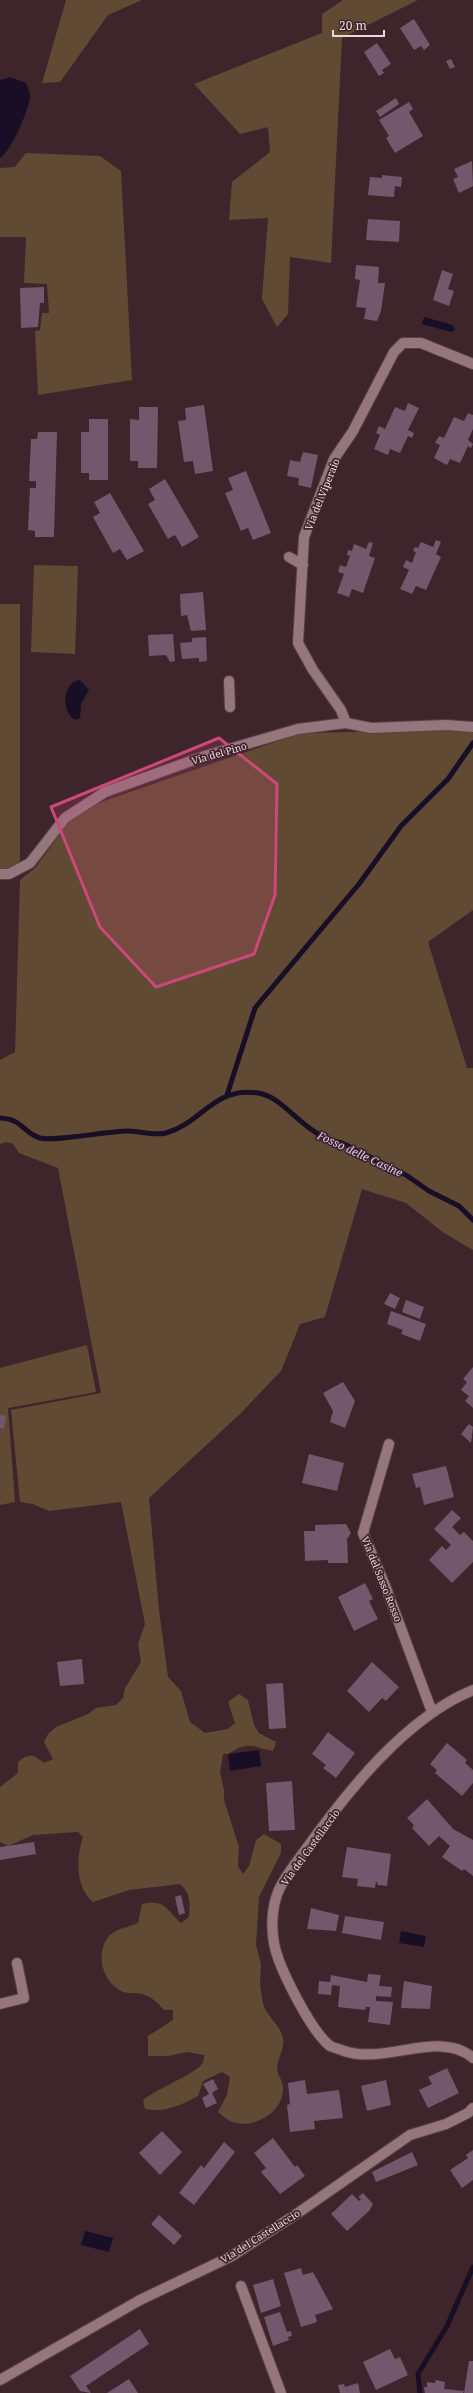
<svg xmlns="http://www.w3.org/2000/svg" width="473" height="2393" viewBox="0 0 473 2393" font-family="'Noto Serif',serif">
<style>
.green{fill:#614a33;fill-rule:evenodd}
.water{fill:#180e26}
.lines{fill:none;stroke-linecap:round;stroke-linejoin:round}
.stream{stroke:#180e26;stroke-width:5}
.building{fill:#72576d}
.minor-casing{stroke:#574248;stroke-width:12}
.minor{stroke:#94767c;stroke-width:10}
.marked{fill:#cc487b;fill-opacity:0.2;stroke:#cc487b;stroke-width:3;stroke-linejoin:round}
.labels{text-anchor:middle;stroke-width:3.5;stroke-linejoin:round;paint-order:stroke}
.street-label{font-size:10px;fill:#ead8db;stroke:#3e252b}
.water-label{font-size:11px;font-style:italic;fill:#dcccf8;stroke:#3e252b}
</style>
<rect width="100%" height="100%" fill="#3e252b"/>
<path class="green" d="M66 0H142L108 15 60 82 42 83Z
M343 0H418L342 38 331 263 290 257 288 314 277 327 262 299 268 218 229 220 232 182 270 152 268 127 240 134 194 84 322 33V14Z
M26 153 100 156 121 171 132 380 38 395 35 331 40 330 42 313H49L47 284 24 283 26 237H0V168L15 167Z
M34 565 78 566 75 654 31 652Z
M0 604H20V861L12 868 0 869Z
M469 730 473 732V910L428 942 467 1068H473V1250L444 1233 406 1203 362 1189 325 1317 300 1324 281 1371 239 1415 149 1498 159 1610 168 1677 181 1691 190 1722 205 1733 228 1729 235 1723 228 1702 239 1694 248 1700 254 1725 259 1733 276 1742 273 1751C252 1747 249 1740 228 1754H223L220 1772 224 1790V1800L239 1847 238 1866 243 1874 249 1866 256 1840 264 1834 281 1844V1853L259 1897 256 1945 261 1964 260 1984 263 2004C267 2016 280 2025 283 2038 285 2048 278 2057 277 2067 277 2076 284 2081 283 2090 282 2113 254 2129 233 2122 228 2121 222 2115 218 2112L227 2095 230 2077 222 2072 203 2081 198 2096C181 2105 165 2113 145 2109L143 2100C155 2090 198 2072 202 2064 204 2062 204 2058 204 2055L187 2052 168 2056H148V2036L173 2020V2010H164C155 2000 149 1994 136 1993 132 1993 127 1993 123 1992 102 1983 94 1952 110 1935 119 1927 128 1928 138 1923L142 1904C166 1899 166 1910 181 1923L189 1917C190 1902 191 1894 180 1884L129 1890 93 1902C75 1887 76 1858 83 1837L78 1832 33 1835 8 1846 0 1842V1787L18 1773V1762C28 1753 34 1754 44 1763L53 1759 44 1742 48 1734 56 1727 88 1714 96 1708 116 1705 123 1698 125 1688 141 1662 138 1644 145 1624 121 1502 49 1511 33 1504 20 1502 11 1410 101 1393 58 1168 19 1153 13 1144 6 1142 0 1144V1060L15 1052 20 880 35 868 74 815 104 801 301 733ZM115 1132 53 1140 41 1137 115 1131Z
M87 1345 96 1392 8 1408 15 1502 0 1505V1368Z"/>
<path class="water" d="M10 77 26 83C27 87 31 93 30 98 28 112 11 151 0 158V80Z
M424 317 453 325 455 330 451 332 422 324Z
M80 680 89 690 81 704 80 718 75 720C61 712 62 682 80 680Z
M259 1750 261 1766 230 1771 228 1754Z
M401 1931 426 1936 424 1947 399 1943Z
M85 2231 113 2238 109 2252 81 2245Z"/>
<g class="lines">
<path class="stream" d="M227 1095 255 1008 359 884 401 826 448 779 473 743
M0 1118C23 1119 23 1133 40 1138 55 1142 107 1131 127 1131 139 1131 155 1136 166 1133 202 1123 214 1086 258 1093 286 1097 304 1137 342 1143L406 1175 429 1191 459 1206 473 1220
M420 2393 418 2374 447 2326 473 2267"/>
</g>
<path class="building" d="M414 19 430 45 424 50 421 46 414 50 400 28Z
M377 43 391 64 382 70 384 73 379 76 364 52Z
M451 59 455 67 450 69 446 61Z
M396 98 399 104 380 117 376 111Z
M409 102 413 109 409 112 423 136 395 153 386 138 389 136 379 120Z
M472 161 473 186 459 193 453 179 458 177 454 169Z
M382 175 402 177 401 187 395 186 394 197 368 195 370 177 382 178Z
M368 219 400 221 399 242 366 240Z
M356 265 379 267 378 283H385L381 311 377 321 364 319 366 308 356 307 360 280 355 279Z
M442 270 453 274 448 289 454 291 449 306 433 300Z
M44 287V303H40L38 327 21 328 20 288Z
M408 403 419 408 408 430 414 433 412 438 408 436 400 453 390 449 388 455 374 449 380 435 376 433 379 426 385 429 395 407 405 411Z
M204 405 213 471 195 474 193 461 184 462 178 421 186 420 185 408Z
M139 407H158L157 468H138V461H130V419L139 420Z
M468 413 473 415V429L468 440 473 444 471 448 468 446 460 463 450 459 447 465 434 458 440 445 435 443 439 436 444 438 454 417 464 421Z
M89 419H108V480H89V473H81V432H89Z
M38 432H57L54 537H35V531L28 530 30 488H36V481H29L31 439H37Z
M303 452 318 455 311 488 298 485 299 478 287 476 290 460 300 462Z
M246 471 271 533 253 540 248 528 241 531 225 493 233 490 228 478Z
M165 479 199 537 182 547 175 535 168 539 148 504 155 500 149 489Z
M110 493 144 551 127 560 120 549 113 553 93 517 100 513 94 502Z
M436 540 441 542 436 554 441 557 426 590 416 586 412 594 400 589 409 570 403 567 406 560 412 563 416 552 413 551 415 547 418 548 421 542 433 547Z
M369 542 373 543 369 556 375 558 363 593 352 589 349 597 337 593 344 574 338 572 340 565 346 567 350 556 347 555 348 550 352 551 354 544 366 549Z
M203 592 206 630 191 631 187 615 181 616 180 594Z
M173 634 175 661 170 662 166 655 149 656 148 635Z
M206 637 207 661 199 662V658L182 659 180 643 192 642V638Z
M390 1293 400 1298 395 1309 384 1304Z
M406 1300 424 1307 420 1319 402 1312Z
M391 1311 426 1324 420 1341 401 1334 403 1330 387 1324Z
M473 1367V1408L465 1401 469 1396 461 1390 467 1382 463 1379Z
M343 1382 355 1401 345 1428 330 1422 333 1411 323 1393Z
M0 1415 6 1416 4 1429 0 1428Z
M469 1424 473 1427 471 1443 461 1434Z
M309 1454 344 1463 337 1491 302 1483Z
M446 1466 454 1497 424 1505 420 1487 416 1488 412 1474Z
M452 1510 461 1518 452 1527 460 1535 464 1532 473 1541V1562L452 1583 429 1560 442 1546 446 1550 451 1545 434 1529Z
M346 1524 351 1533 347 1539 348 1563H328V1560L305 1561 304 1531H315V1525Z
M365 1583 373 1599 369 1601 378 1619 354 1631 338 1597Z
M82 1659 84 1684 60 1686 57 1662Z
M372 1662 399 1687 386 1701 382 1698 369 1712 347 1691Z
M283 1683 286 1728 269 1729 266 1684Z
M328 1732 355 1753 336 1778 323 1768 326 1765 312 1754Z
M447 1743 467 1760 465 1763 473 1770V1783L462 1796 435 1773 437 1770 430 1764Z
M292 1781 295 1830 269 1831 266 1783Z
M427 1799 453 1829 473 1840V1876L464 1869 462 1871 442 1857 450 1846 439 1836 429 1846 412 1828 414 1825 407 1818Z
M34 1842 36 1854 0 1860V1847Z
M347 1847 391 1854 387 1886 378 1885 376 1881 375 1888 357 1886 358 1879 342 1877Z
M181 1895 185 1913 179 1915 175 1897Z
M311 1908 339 1915 336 1931 307 1929Z
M345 1916 384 1922 381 1940 342 1933Z
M368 1974 381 1975 379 1986 392 1987 391 1997 376 1996V2001L393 2002 390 2025 368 2022 370 2007H366L365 2010 338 2007 340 1986 332 1985 331 1995 318 1994 319 1981 330 1982 331 1975 367 1982Z
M404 1981 432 1986 430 2009 401 2008Z
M447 2068 459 2093 428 2108 419 2090 432 2084 428 2077Z
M213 2079 218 2089 212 2093 217 2103 206 2108 202 2098 209 2094 203 2084Z
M305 2080 307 2094 339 2090 343 2118 314 2121 315 2129 290 2132 287 2105 290 2104 288 2083Z
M386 2080 391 2105 367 2111 361 2086Z
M162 2131 182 2152 160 2175 139 2153Z
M273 2138 295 2167 297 2165 305 2176 280 2194 261 2172 266 2168 254 2153Z
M224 2142 235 2152 194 2205 179 2193 201 2165 204 2168Z
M473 2150V2180L462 2188 450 2170 468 2158 466 2155Z
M412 2152 418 2165 376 2182 372 2172Z
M363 2193 373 2204 369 2211 347 2231 331 2214 352 2194 359 2201 361 2199 358 2197Z
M159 2215 182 2236 174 2245 151 2224Z
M301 2268 303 2275 313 2272 333 2309 315 2315 317 2322 301 2327 284 2273Z
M273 2279 281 2306 261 2313 253 2285Z
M280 2312 287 2332 291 2331 292 2336 288 2337 289 2340 273 2346 264 2317Z
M140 2329 149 2344 86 2386 91 2393 80 2391 70 2376Z
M390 2349 395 2359 400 2357 408 2375 376 2390 363 2362Z
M469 2361H473V2393H464Z
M129 2379 138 2393H107Z
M436 2380 445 2382 444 2389 464 2391 463 2393H425L424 2387H427V2382L435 2383Z
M358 2383 360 2393H340L338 2385 344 2384 345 2387Z"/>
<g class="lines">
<defs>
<path id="minor" d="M289 557 303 565
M229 681 230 707
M346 723 341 710 313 670 298 643 304 537 334 459 353 431 394 352 403 343H421L473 364
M0 874H9L30 863 65 818 105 792 205 756 298 729 346 723 371 728 446 725 473 727
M389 1444 363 1533 386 1588 432 1712
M473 1690C405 1718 348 1791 306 1849 297 1862 284 1877 278 1892 272 1907 271 1927 274 1943 278 1967 311 2031 330 2046 334 2048 340 2049 344 2051 384 2065 441 2029 473 2058
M0 2004 24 1998 17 1963
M241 2286 281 2393
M0 2380 140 2300 232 2256 295 2215 410 2135 446 2124 468 2113 473 2108"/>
</defs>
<use href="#minor" class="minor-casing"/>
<use href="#minor" class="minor"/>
</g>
<path class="marked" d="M219 738 277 784 275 895 254 954 156 987 100 927 51 807Z"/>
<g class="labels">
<g class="street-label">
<text transform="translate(322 494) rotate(-68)" y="4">Via del Viperaio</text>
<text transform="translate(219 753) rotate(-16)" y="4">Via del Pino</text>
<text transform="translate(382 1579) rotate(68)" y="4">Via del Sasso Rosso</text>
<text transform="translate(310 1847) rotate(-54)" y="4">Via del Castellaccio</text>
<text transform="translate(260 2236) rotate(-32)" y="4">Via del Castellaccio</text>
</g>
<g class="water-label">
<text transform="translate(360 1154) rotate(25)" y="4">Fosso delle Casine</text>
</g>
</g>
<path d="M333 30v6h51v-6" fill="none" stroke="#ead8db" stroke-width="2"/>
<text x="339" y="30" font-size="12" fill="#ead8db" stroke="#3e252b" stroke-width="3" paint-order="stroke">20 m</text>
</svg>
